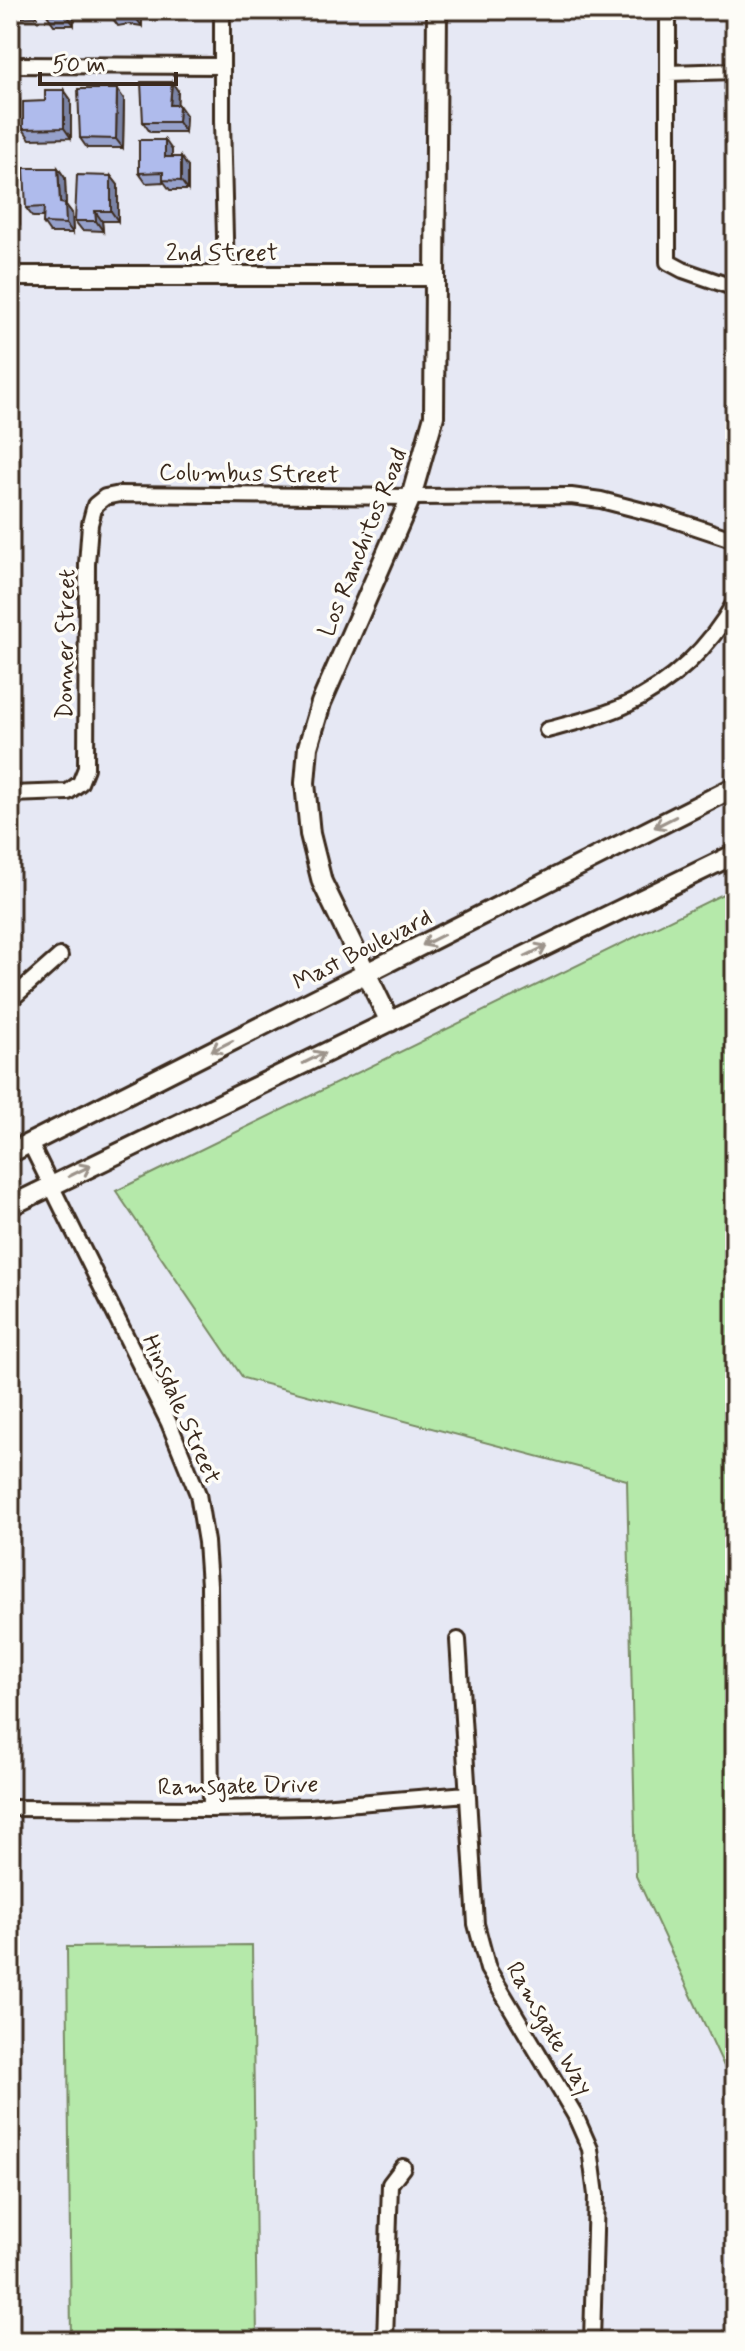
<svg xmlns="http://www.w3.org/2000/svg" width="745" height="2351" viewBox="0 0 745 2351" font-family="Mynerve,sans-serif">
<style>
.green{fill:#b5e9aa;stroke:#788a64;stroke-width:2}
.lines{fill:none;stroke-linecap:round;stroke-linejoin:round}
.minor-casing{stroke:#3b2a1e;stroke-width:20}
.tertiary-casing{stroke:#3b2a1e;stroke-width:24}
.minor{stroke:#fdfcf7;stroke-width:14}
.tertiary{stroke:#fdfcf7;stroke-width:18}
.wall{fill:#96a1cb;stroke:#3b2a1e;stroke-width:2}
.shaded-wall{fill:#7a83a5;stroke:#3b2a1e;stroke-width:2}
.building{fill:#afbbec;stroke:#3b2a1e;stroke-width:2}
.oneway{stroke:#9c938a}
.labels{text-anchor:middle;stroke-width:7;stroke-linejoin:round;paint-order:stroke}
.street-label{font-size:24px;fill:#3b2a1e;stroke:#fdfcf7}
</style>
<rect width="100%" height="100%" fill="#e6e8f4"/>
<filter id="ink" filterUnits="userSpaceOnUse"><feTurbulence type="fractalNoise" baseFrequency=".0125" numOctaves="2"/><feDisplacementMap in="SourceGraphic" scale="16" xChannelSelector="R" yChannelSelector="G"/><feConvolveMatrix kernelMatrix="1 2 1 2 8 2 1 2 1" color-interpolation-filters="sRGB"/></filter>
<g filter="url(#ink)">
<path class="green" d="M735 888V2090L636 1876 627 1480 243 1378 116 1191Z
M252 1945 257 2341H71L67 1947Z"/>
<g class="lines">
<defs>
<path id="minor" d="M222 10V121L226 276
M668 10V262L683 270 735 288
M10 65 222 66
M668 73 735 71
M547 730C573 723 600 717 624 706 671 685 710 647 735 602
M10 794 68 792 80 783 86 768 87 564 90 524 95 505 105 497 120 494 411 497 571 496 601 500 663 516 735 540
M10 997 16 995 60 956
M30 1143 169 1423 198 1494 206 1542 209 1585 211 1809
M458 1640 476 1924 488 1969 575 2115 590 2149 596 2195 592 2341
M10 1808 211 1809 309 1807 467 1794
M385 2341 390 2184 403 2167"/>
<path id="tertiary" d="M10 276H435
M390 1022 322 882 310 834 305 783 308 747 321 703 411 497 434 416 437 10
M10 1153 735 787
M10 1206 735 854"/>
</defs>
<use href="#minor" class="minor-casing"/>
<use href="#tertiary" class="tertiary-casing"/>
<use href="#minor" class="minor"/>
<use href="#tertiary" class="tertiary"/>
</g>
<path class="wall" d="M10 10H37V17L18 18V23H10Z
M48 10H90V15H74V25H54L47 15Z
M101 10H142V26L129 24 118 26 111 16V11Z
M10 90H13L20 100V147H10Z
M64 90 71 100V138L30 139 23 129 45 101Z
M178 91 177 105 186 115 185 132H150L143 122Z
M124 99 123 148H87L80 138Z
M172 150V157L188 167V190H170L164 182 146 183 139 173Z
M58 168 65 178 66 205 72 213 73 233H50L43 223 44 217H33L26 208Z
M111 176 118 185V221H102L103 231 82 230 75 221Z
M10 185 20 194V223H10Z"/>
<path class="shaded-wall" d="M11 10 18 18V23L12 13Z
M67 10H70L74 15V25L67 15Z
M135 10H142V26L135 17Z
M172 82 178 91 177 115 170 105Z
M117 89 124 99 123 148 116 139Z
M13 90 20 100V147L14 137Z
M64 90 71 100V138L64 128Z
M179 105 186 115 185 132 178 122Z
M165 140 172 150V167L165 157Z
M181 157 188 167V190L181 181Z
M58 168 65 178 66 205 72 213 73 233 66 224 60 203Z
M111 176 118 185V221L111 211Z
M14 185 20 194V223L14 214Z
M95 211 102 221 103 231 96 221Z"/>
<path class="building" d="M48 10H67V15H47Z
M111 10H135V17L122 15 111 16Z
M141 82H172L170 105H179L178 122H143Z
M78 89H117L116 139 80 138Z
M10 90H13L14 137H10Z
M45 90H64V128L23 129V102L45 101Z
M139 140H165V157H181V181L163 180V172L139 173Z
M24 168H58L60 203 65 204 66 224 43 223 44 207 26 208Z
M77 175 111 176V211H95L96 221H75Z
M10 185H14V214L10 213Z"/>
<defs><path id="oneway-shaft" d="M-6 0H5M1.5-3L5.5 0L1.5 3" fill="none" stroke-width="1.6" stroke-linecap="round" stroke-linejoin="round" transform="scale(2)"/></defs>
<g class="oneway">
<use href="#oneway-shaft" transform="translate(665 822) rotate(153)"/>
<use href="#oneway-shaft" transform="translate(433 940) rotate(153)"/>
<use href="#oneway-shaft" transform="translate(536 951) rotate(-26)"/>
<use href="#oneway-shaft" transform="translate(222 1046) rotate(153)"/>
<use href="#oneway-shaft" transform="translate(314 1058) rotate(-26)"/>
<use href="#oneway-shaft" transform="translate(80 1171) rotate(-26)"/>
</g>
</g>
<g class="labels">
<g class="street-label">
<text x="222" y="260">2nd Street</text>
<text transform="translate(249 473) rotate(1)" y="8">Columbus Street</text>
<text transform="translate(362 542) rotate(-68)" y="8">Los Ranchitos Road</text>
<text transform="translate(65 644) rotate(-89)" y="8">Donner Street</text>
<text transform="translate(362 949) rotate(-27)" y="8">Mast Boulevard</text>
<text transform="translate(182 1409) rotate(66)" y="8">Hinsdale Street</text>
<text transform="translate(238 1785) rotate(-1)" y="8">Ramsgate Drive</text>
<text transform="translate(550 2028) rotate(60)" y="8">Ramsgate Way</text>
</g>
</g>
<rect width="745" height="2351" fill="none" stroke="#fdfcf7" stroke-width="40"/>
<rect x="20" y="20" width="705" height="2311" fill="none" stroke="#3b2a1e" stroke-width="3" filter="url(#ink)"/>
<path d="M40 72v12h136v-12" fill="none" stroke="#3b2a1e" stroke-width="4"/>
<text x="52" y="72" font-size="24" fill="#3b2a1e" stroke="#fdfcf7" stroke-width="6" paint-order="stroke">50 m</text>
</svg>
